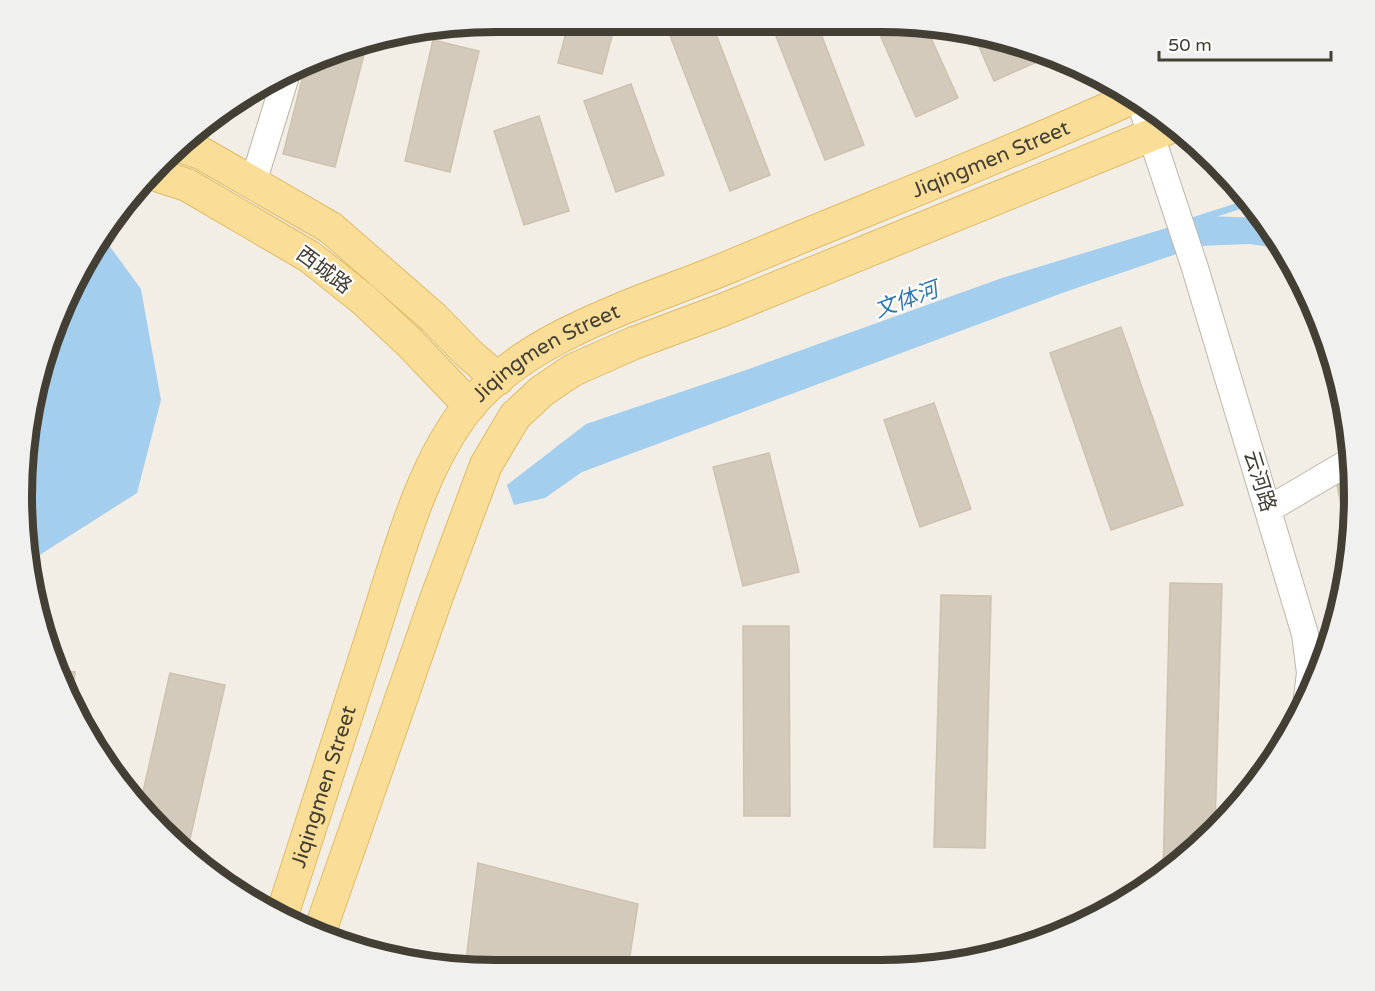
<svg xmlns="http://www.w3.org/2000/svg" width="1375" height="991" viewBox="0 0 1375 991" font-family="'Varela Round','Noto Sans SC',sans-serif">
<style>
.water{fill:#a4ceed}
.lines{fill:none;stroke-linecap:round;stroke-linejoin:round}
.stream{stroke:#a4ceed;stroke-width:7}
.building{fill:#d3cabb;stroke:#cec2af;stroke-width:1.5}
.minor-casing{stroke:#bdb6a9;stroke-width:28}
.major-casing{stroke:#dfbb67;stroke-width:34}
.minor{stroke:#fff;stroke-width:26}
.major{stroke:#fade97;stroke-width:32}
.labels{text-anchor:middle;stroke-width:4.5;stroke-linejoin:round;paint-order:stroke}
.street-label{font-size:21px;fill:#443f35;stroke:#fff}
.water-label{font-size:22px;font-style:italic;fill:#3378ac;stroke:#fff}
.rim{fill:none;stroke:#443f35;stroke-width:8}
</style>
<rect width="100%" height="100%" fill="#f2eee6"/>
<path class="water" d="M1206 216 1263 218 1283 249 1250 244 1200 246 1065 292 582 472 545 498 514 505 507 485 586 424 749 369 1002 278Z
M103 237 141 289 161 400 137 493 27 563 25 557V433L70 286Z"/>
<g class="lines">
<path class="stream" d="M1186 223 1251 202"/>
</g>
<path class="building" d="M492 21 489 33 463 25Z
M569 21H616L602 74 558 63Z
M698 21H711L770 175 730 191 669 33Z
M770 21H816L864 145 825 160Z
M874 21 926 27 958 98 916 117Z
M973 33 1002 37 1039 54 1041 60 994 81Z
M368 39 335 167 283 154 305 68Z
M433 40 479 51 450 172 405 161Z
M631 84 664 175 616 192 584 101Z
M539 116 569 211 524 225 494 131Z
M1121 327 1183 505 1111 530 1050 353Z
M934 403 971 509 920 527 884 420Z
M769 453 799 572 743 586 713 467Z
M1352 482 1350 550 1337 485Z
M1170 583 1222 584 1215 828 1163 875Z
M941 595 991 596 985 848 934 847Z
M743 626H789L790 816H744Z
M55 670 75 672 72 704 57 677Z
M170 673 225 685 187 852 140 805Z
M478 863 638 904 628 968 465 969Z"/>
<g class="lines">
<defs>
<path id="minor" d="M1139 99 1195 268 1305 634 1310 673 1307 697
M253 183 286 76
M1269 509 1352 460"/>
<g id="major">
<path d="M180 146 201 153 331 228 434 318 468 353 498 379"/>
<path d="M150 173 187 185 310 257 364 300 410 343 470 406"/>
<path id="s1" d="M281 918C312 822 343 726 374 630 398 557 421 464 470 405 531 333 644 302 729 267 864 210 1001 158 1134 97"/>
<path d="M319 934 436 599 486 465 515 416 542 391 573 370 634 343 720 311 1171 127"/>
</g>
</defs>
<use href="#minor" class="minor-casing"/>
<use href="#major" class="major-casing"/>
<use href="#minor" class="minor"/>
<use href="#major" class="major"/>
</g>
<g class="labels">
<g class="street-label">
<text dy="7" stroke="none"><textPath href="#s1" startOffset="1128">Jiqingmen Street</textPath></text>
<text transform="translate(324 270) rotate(37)" y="7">西城路</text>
<text dy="7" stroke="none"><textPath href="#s1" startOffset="642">Jiqingmen Street</textPath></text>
<text transform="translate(1260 481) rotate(73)" y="7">云河路</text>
<text dy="7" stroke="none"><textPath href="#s1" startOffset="138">Jiqingmen Street</textPath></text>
</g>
<g class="water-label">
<text transform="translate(906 299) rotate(-20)" y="8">文体河</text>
</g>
</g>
<path d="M0 0H1375V991H0ZM496 32H880A464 464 0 0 1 1344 496V496A464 464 0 0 1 880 960H496A464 464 0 0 1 32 496V496A464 464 0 0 1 496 32Z" fill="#f0f0ef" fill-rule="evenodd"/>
<path class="rim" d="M496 32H880A464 464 0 0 1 1344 496V496A464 464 0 0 1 880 960H496A464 464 0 0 1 32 496V496A464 464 0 0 1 496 32Z"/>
<path d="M1159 51v9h172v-9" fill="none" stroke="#443f35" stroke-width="3"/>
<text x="1168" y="51" font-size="18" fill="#443f35" stroke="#ffffff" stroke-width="4.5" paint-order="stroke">50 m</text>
</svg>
